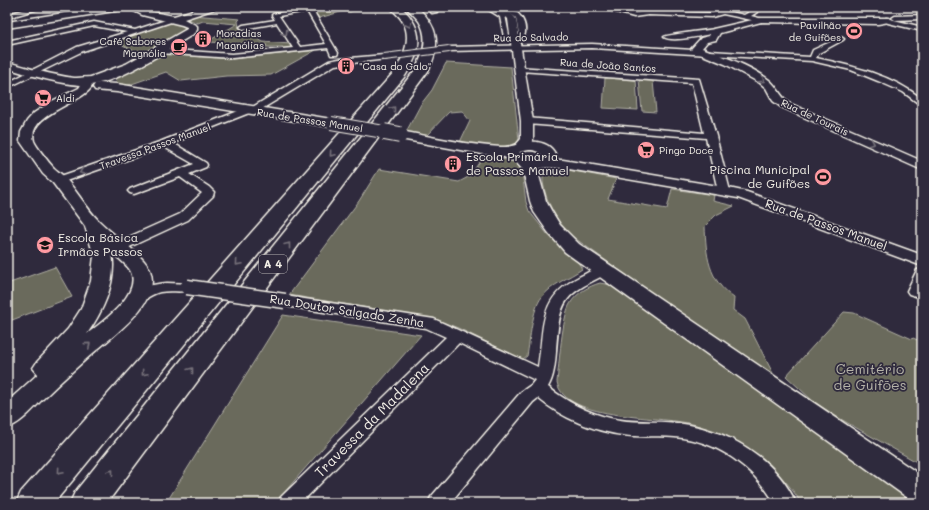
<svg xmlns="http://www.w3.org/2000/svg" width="929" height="510" viewBox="0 0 929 510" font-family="Mali,sans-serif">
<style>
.green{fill:#6a6a5b;stroke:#afaea2}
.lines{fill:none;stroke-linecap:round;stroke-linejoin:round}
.minor-casing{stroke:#f4f1e8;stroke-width:3}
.tertiary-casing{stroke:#f4f1e8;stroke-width:3}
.secondary-casing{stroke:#f4f1e8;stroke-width:3}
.primary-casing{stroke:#f4f1e8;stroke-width:3}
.motorway-casing{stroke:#f4f1e8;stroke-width:3}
.minor{fill:#2f2a3d;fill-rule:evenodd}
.tertiary{fill:#2f2a3d;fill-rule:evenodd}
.secondary{fill:#2f2a3d;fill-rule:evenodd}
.primary{fill:#2f2a3d;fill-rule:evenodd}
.motorway{fill:#2f2a3d;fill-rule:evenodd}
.minor-bridge-far1-casing{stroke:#f4f1e8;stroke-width:8;stroke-linecap:butt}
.minor-bridge-casing{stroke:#f4f1e8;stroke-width:17;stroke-linecap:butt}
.secondary-bridge-far1-casing{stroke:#f4f1e8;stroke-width:14;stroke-linecap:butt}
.secondary-bridge-casing{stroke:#f4f1e8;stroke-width:18;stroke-linecap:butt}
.minor-bridge-far1{stroke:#2f2a3d;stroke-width:6}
.minor-bridge{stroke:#2f2a3d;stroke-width:14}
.secondary-bridge-far1{stroke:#2f2a3d;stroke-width:12}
.secondary-bridge{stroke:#2f2a3d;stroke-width:16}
.oneway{stroke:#747079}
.labels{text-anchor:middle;stroke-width:3.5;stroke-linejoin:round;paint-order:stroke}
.far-poi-label{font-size:10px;fill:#f4f1e8;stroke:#2f2a3d;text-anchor:start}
.far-street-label{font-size:10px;fill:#f4f1e8;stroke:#2f2a3d}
.shield{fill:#2f2a3d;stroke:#b9b5b5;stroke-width:1}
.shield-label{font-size:11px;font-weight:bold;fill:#f4f1e8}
.poi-label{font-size:12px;fill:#f4f1e8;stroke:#2f2a3d;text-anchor:start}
.street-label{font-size:12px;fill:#f4f1e8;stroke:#2f2a3d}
.near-park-label{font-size:14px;fill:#b6b4a9;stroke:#2f2a3d}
.near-street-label{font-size:14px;fill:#f4f1e8;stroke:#2f2a3d}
</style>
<rect width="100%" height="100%" fill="#2f2a3d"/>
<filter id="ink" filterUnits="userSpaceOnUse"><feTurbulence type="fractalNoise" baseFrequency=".025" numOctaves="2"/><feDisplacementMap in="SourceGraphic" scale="8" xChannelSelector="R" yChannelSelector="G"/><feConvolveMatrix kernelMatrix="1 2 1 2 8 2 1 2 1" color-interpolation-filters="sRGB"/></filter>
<g filter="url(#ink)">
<path class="green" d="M311 7H369V8H359L350 12 344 11 319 18Z
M192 15 240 19 238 21 239 28 263 42 291 44 292 47 282 49 283 47H265L267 45 207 42 237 24 203 21 198 23 184 18Z
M171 21 184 26 185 31 142 55 113 40Z
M316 50 271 75 226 76 181 81 166 72 126 86 118 84 116 81V79L162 54 233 59Z
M446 63 511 67 519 140 517 143C498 151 479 145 460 142L470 121 462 111 449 112 426 136 406 132 421 104 432 90Z
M605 78 636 80 638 110 603 108Z
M639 80 653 81 656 112 642 111Z
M482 155 521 163 526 202 529 211 548 235 578 262 582 269C569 278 552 284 542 297 532 308 530 341 527 356L523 359 517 357 458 328 435 319 289 295 359 201 379 169 459 182 470 176 480 161H478Z
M552 167 616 179 608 199 667 209 672 189 714 195 713 201 734 206 716 215 705 226C706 255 708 280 734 298L733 310 745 319 779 385 569 234C556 218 546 203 543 182 543 177 542 174 545 170Z
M55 267 72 297 7 322V284Z
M600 283 611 285 617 288 919 503H801C778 464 738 439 696 425 666 415 564 422 557 382 559 365 562 317 570 304 576 293 589 286 600 283Z
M844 312 854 313 912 339 913 338 922 342V465L837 417 813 401 786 376Z
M283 315 421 335 275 503H166Z"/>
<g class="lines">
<defs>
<path id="minor" d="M35 7H45L7 18V14Z
M305 7H311L338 53 337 55H331L328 48 232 58 159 53 155 51 159 49 232 54 293 48 277 23 243 29 240 27 243 25 275 20 272 15 273 14ZM307 11 326 44 300 47 279 16Z
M425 7H432L437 12 432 13Z
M484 7H492L505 15 509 35H519L516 18 502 7C517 7 529 22 524 37L514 40 504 37 500 17Z
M598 7H608L634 13 648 11 712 13 715 12 711 10 714 8 744 15 758 7H765L751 16 763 19 764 20 761 22 723 14 712 17 648 15 634 17Z
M922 15V19L895 20 892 18 895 16Z
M172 18 174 19V21L83 51 7 88V83L77 47 127 32 94 26 7 45V41L94 22 135 30Z
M886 18 922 27V31L888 23 883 20Z
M716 29 719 31 718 32C707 35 672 43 664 37 666 35 708 30 716 29Z
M841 37 844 39 843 40 819 53 816 58C853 66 892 75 922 99V106L903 92 878 81 851 70 812 61 592 48 449 51 445 49 449 47 592 44 810 57 813 50Z
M384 55H387V59L335 65 255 113H249L173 143 206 163 207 165 206 167 189 174 209 187 214 192 213 196 188 220 123 250H113L112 247 113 244 180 214 202 193 180 177 134 194 130 193 128 191 130 189 194 164 164 147 63 182H55L54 180 55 178 162 141 246 108H251L329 61 339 59Z
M517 67 699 79 716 136 730 191 724 194 718 191 706 138 527 124 522 121 527 118 704 133 692 83 520 71 516 69Z
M604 266 609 267 611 270 609 273C561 296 560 300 556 352 555 364 554 377 548 387 566 401 587 413 610 418 632 424 655 420 677 423 726 429 775 457 796 503H775C753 467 718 441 675 437 658 435 641 438 623 435 593 431 562 418 538 398L533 402 450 503H428L431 497 521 392 531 385 535 380 459 343 301 503H278L281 497 446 337 426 328 285 306 280 304 278 301 280 298 285 296 434 319 538 367C545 327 537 299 579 277 587 273 595 268 604 266Z
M922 269V298L909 294 907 291 917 270Z
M167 283 192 284 194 287 192 290C182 293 171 290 160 292 150 294 142 304 131 301L129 298C136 287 155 284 167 283Z"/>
<path id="tertiary" d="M492 7C503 7 509 10 516 19L533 121V139L530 146 526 149H516L515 146 521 139V121L508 19 504 15Z
M761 18H889L890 20 889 22 878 24 761 22 720 33 716 40 707 42 702 48C724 57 750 65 769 80 778 87 779 95 789 103L922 161V170L781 107 773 101 766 88 760 83 725 64 693 51 691 49 701 38 709 36 713 29Z
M7 62C29 68 51 75 74 78 81 78 95 75 100 81 90 94 22 73 7 68Z
M544 160H563L724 187 747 192 922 255V266L738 198 563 168 539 167 537 164 539 161Z"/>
<path id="secondary" d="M126 7H137L148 11 174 16 203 7H216L215 9 184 19 197 26V30L192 35C167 50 119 83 91 84L92 86C84 103 26 114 34 141 36 146 49 163 54 168 57 171 62 174 65 178 77 191 86 208 99 221 113 235 131 246 144 261 173 294 115 334 93 353 77 367 61 381 46 396 34 407 23 423 7 428V402L38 374 33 368 37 362 68 329 81 309 91 281 94 256 85 226 53 183 43 174 20 141 21 132 27 121 34 113 52 101 79 88 82 83H87L86 81 88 78 126 64 187 29V27L182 25 142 15ZM112 253C117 257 128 265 131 272 141 295 102 322 87 334 103 311 117 282 112 253Z
M99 83 117 84 331 119 336 120 338 123 336 126 331 127 117 92 95 90 93 87 95 84Z
M400 131C433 137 467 145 501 147 513 148 524 140 537 142 548 144 553 148 557 158L552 166 537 169 546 201 552 212 560 225 579 244 922 476V503L912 501 565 252 548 232 534 212 530 201 523 170 515 161 501 156 482 154 395 138 393 135 395 132ZM529 150C535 150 543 152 542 159H534L519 152Z"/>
<path id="primary" d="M102 7H126L121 10 7 28V22Z"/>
<path id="motorway" d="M390 7H401C425 29 422 51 405 76L54 503H16L21 492 395 71C404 56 412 38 403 22 400 16 394 12 390 7Z
M406 7H417C439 27 441 45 428 71L107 503H70L75 492 415 70C424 54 429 37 419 21 415 16 410 12 406 7Z"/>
</defs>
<use href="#minor" class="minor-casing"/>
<use href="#tertiary" class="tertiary-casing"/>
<use href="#secondary" class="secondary-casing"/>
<use href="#primary" class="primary-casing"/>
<use href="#motorway" class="motorway-casing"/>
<use href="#minor" class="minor"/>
<use href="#tertiary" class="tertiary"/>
<use href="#secondary" class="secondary"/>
<use href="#primary" class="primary"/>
<use href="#motorway" class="motorway"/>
<defs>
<path id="minor-bridge-far1" d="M384 57 449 49"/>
<path id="minor-bridge" d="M187 287 285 301"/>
<path id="secondary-bridge-far1" d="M331 123 390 133"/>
<path id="secondary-bridge" d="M384 132 400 135"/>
</defs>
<use href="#minor-bridge-far1" class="minor-bridge-far1-casing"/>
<use href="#minor-bridge" class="minor-bridge-casing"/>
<use href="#secondary-bridge-far1" class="secondary-bridge-far1-casing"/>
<use href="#secondary-bridge" class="secondary-bridge-casing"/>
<use href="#minor-bridge-far1" class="minor-bridge-far1"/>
<use href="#minor-bridge" class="minor-bridge"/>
<use href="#secondary-bridge-far1" class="secondary-bridge-far1"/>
<use href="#secondary-bridge" class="secondary-bridge"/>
</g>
<defs><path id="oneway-chevron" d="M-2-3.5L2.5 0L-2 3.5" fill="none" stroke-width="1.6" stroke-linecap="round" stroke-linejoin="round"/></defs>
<g class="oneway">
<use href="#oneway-chevron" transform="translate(409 25) rotate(64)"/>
<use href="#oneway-chevron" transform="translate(285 33) rotate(55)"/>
<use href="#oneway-chevron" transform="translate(762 80) rotate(33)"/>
<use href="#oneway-chevron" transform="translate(393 109) rotate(-52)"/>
<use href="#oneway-chevron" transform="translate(872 143) rotate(23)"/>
<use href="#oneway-chevron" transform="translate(332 154) rotate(131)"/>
<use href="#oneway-chevron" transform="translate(82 172) rotate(160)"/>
<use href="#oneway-chevron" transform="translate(288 245) rotate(-52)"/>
<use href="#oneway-chevron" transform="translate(238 263) rotate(131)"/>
<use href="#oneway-chevron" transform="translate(88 345) rotate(-40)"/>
<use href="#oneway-chevron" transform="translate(191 370) rotate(-52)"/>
<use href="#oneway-chevron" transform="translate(144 373) rotate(131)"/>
<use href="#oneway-chevron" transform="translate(60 471) rotate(131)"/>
<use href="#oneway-chevron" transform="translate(111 472) rotate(-52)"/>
</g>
</g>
<defs>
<symbol id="stadium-disc" viewBox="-11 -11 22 22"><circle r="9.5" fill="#ff9aa2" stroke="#2f2a3d"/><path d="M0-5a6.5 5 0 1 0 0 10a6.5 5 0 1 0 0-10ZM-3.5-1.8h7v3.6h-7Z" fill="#111"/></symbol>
<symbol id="building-disc" viewBox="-11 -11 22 22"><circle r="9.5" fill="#ff9aa2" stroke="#2f2a3d"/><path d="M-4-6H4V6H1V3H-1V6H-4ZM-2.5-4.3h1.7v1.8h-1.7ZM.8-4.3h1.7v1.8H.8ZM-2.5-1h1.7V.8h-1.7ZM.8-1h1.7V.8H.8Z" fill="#111"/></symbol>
<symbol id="cafe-disc" viewBox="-11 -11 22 22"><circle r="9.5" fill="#ff9aa2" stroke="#2f2a3d"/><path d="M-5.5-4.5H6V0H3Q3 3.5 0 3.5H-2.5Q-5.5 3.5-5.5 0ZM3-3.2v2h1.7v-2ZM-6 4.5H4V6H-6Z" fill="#111"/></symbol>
<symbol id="supermarket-disc" viewBox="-11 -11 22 22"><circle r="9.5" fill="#ff9aa2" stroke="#2f2a3d"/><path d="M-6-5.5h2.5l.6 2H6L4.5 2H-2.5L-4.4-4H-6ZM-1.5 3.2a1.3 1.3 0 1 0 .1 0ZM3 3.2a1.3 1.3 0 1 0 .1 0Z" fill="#111"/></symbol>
<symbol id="school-disc" viewBox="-11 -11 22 22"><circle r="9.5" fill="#ff9aa2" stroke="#2f2a3d"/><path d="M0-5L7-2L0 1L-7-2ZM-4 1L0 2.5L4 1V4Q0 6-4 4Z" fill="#111"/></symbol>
</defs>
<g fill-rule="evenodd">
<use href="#stadium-disc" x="844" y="21" width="20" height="20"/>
<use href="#building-disc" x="193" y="29" width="20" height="20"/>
<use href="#cafe-disc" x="169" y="37" width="20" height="20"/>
<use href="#building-disc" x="336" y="56" width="20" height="20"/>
<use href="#supermarket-disc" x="33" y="88" width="20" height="20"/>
<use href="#supermarket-disc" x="636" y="140" width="20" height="20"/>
<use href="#building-disc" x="443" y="154" width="20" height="20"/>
<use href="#stadium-disc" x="813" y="167" width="20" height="20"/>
<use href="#school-disc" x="35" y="235" width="20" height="20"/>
</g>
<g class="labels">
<g class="far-poi-label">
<text x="841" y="29" text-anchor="end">Pavilhão<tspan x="841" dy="12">de Guifões</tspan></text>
<text x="216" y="37">Moradias<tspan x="216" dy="12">Magnólias</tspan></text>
<text x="166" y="45" text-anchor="end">Café Sabores<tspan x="166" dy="12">Magnólia</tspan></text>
<text x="359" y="70">"Casa do Galo"</text>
<text x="56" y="102">Aldi</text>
<text x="659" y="154">Pingo Doce</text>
</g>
<g class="far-street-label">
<text transform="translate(531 37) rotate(-1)" y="4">Rua do Salvado</text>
<text transform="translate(608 65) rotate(4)" y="4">Rua de João Santos</text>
<text transform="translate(815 117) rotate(25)" y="4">Rua de Tourais</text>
<text transform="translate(310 120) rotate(9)" y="4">Rua de Passos Manuel</text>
<text transform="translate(155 146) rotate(-20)" y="4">Travessa Passos Manuel</text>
</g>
<rect class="shield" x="259" y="255" width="28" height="18" rx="3"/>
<g class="shield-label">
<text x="273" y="268">A 4</text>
</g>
<g class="poi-label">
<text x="466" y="161">Escola Primária<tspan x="466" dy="14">de Passos Manuel</tspan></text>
<text x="810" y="174" text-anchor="end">Piscina Municipal<tspan x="810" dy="14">de Guifões</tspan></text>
<text x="58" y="242">Escola Básica<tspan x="58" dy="14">Irmãos Passos</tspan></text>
</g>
<g class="street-label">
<text transform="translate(826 225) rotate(20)" y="4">Rua de Passos Manuel</text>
<text transform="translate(347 311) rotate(9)" y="4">Rua Doutor Salgado Zenha</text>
</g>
<g class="near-park-label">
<text x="870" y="374">Cemitério<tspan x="870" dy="16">de Guifões</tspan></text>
</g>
<g class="near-street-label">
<text transform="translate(372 420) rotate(-45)" y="5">Travessa da Madalena</text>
</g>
</g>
<rect width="929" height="510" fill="none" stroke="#2f2a3d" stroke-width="24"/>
<rect x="12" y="12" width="905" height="486" fill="none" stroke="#f4f1e8" stroke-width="1.5" filter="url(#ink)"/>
</svg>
